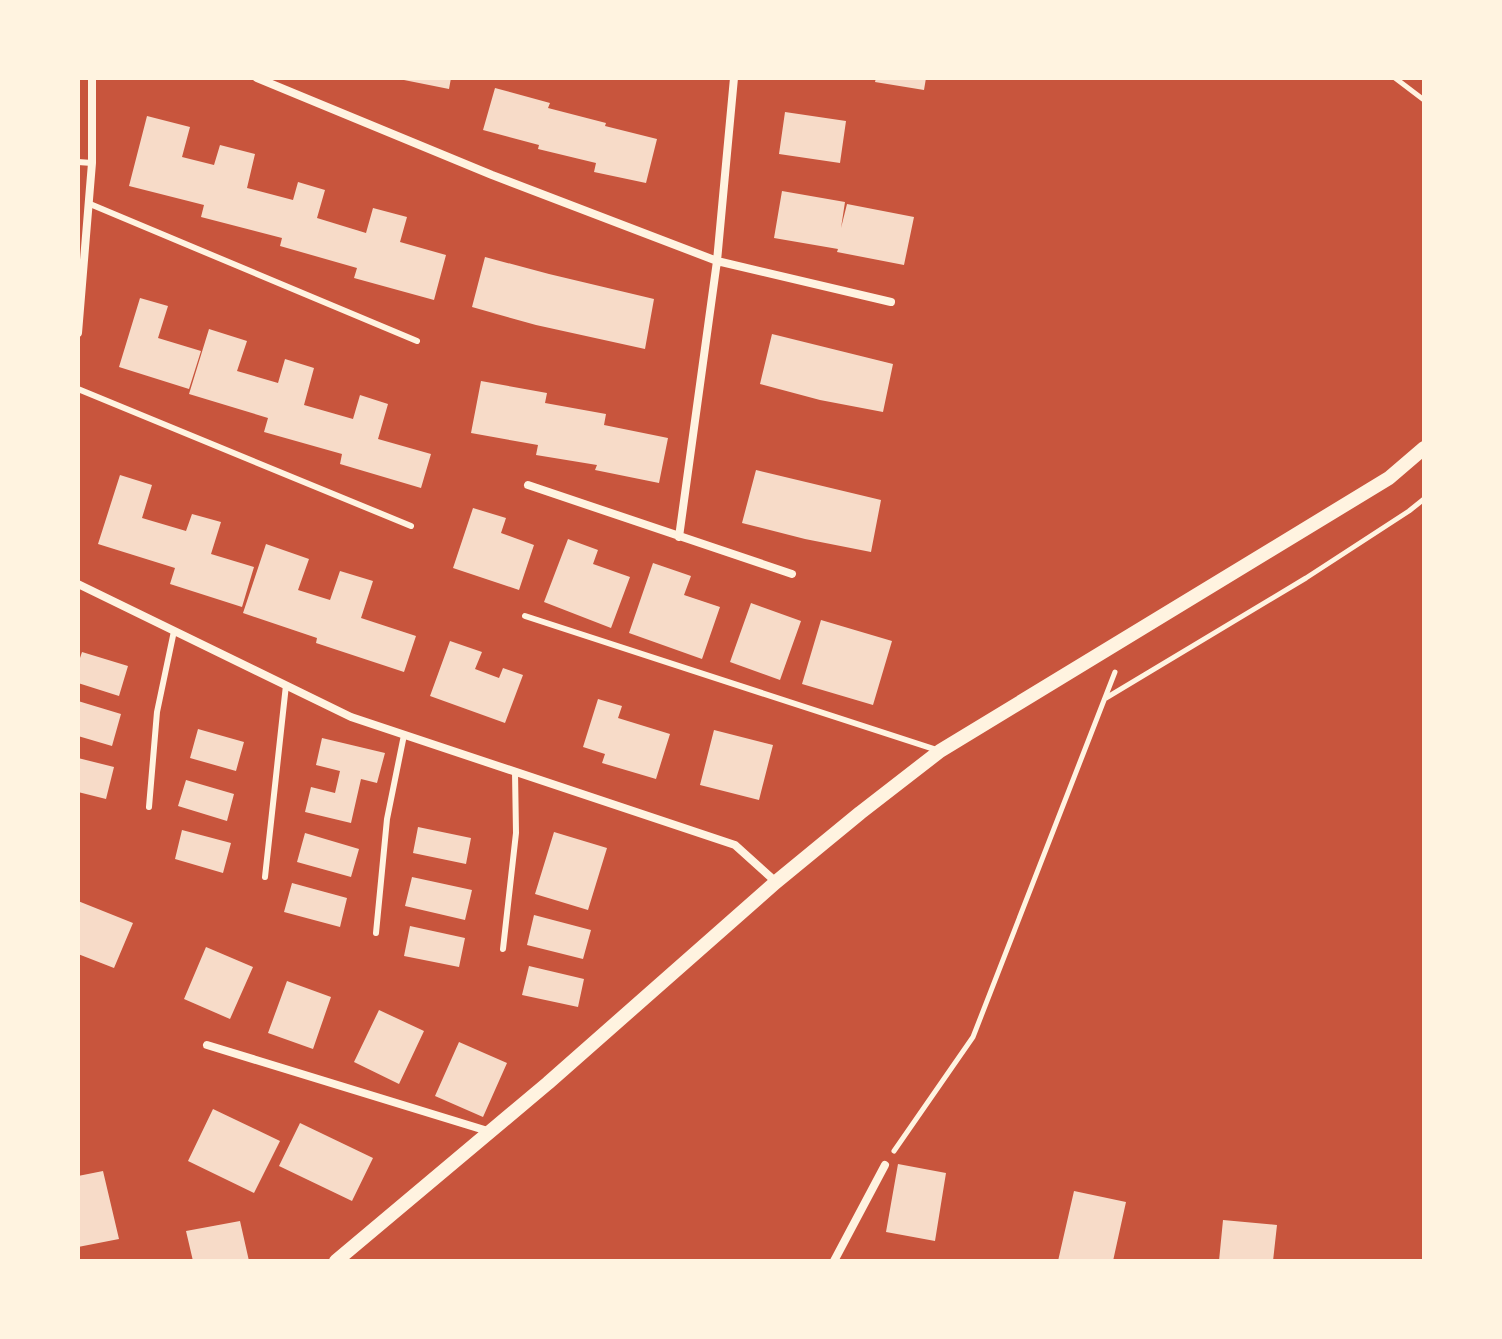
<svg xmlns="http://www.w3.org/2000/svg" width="1502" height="1339" viewBox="0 0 1502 1339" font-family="Quicksand,sans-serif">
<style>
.building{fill:#f7dbc8}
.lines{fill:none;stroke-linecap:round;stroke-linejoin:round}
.path{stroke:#fff3e0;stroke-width:5}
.service{stroke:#fff3e0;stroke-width:6}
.minor{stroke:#fff3e0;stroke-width:8}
.tertiary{stroke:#fff3e0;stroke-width:14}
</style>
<rect width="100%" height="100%" fill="#c8553d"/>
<path class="building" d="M399 78H451L449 89 399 79Z
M876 78H926L924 90 875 82Z
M495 88 550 103 548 108 606 123 605 126 657 139 646 183 594 172 596 163 538 149 539 145 483 130Z
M785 112 846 121 840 163 779 154Z
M147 116 190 127 182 157 214 165 220 145 255 154 247 188 293 200 298 182 325 190 317 218 366 233 373 208 407 217 400 242 446 255 434 300 354 278 357 268 280 246 282 238 201 217 204 205 129 186Z
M782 191 845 202 841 228 847 204 914 217 904 265 837 252 838 249 774 238Z
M485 257 549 274 654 299 645 349 536 325 472 307Z
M140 298 168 306 158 338 201 351 189 389 119 367Z
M209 329 247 341 237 371 278 383 285 359 314 368 304 405 353 419 360 395 388 404 378 439 431 454 421 488 340 464 342 454 264 432 268 418 189 394Z
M772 334 893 364 883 412 820 400 760 384Z
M481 381 547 393 545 403 606 414 604 425 668 438 659 483 595 470 597 465 536 455 538 445 471 433Z
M756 470 881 500 871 552 805 539 742 523Z
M120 475 152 485 142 518 186 531 192 514 221 522 211 554 254 567 242 607 170 584 175 568 98 544Z
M473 508 506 518 501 533 534 545 519 590 453 568Z
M568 539 598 550 593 564 630 577 611 628 544 602Z
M266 544 309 559 298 590 330 600 340 571 373 581 361 618 416 636 404 672 316 643 317 638 243 613Z
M653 563 691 576 684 595 720 607 702 659 629 633Z
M751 603 801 621 780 680 730 662Z
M821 620 892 641 873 705 802 684Z
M450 641 482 652 475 669 499 678 503 668 523 675 505 723 430 696Z
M82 652 128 666 119 696 78 683V664Z
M598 699 622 706 618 718 670 734 656 779 602 763 605 754 583 747Z
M78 701 121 714 112 746 78 736Z
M198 729 244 742 236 771 190 758Z
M714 730 773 745 759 800 700 785Z
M322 738 385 753 377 783 361 779 351 823 305 812 311 787 335 793 340 771 316 765Z
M78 758 114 767 106 799 78 792Z
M186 780 234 794 227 821 178 806Z
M418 827 471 838 466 864 413 853Z
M182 830 231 843 223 873 175 859Z
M554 832 607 848 588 910 535 894Z
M305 833 359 849 351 877 297 862Z
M412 877 472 890 465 920 405 906Z
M292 883 347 898 340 927 284 912Z
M78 901 133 923 114 968 78 954Z
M534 915 591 930 583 959 527 945Z
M410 926 465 938 459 967 404 956Z
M206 947 253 967 230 1019 184 999Z
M529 966 584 979 578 1007 522 995Z
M287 981 331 997 313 1049 268 1033Z
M379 1010 424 1031 399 1084 354 1062Z
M459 1042 507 1063 483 1117 435 1096Z
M213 1109 280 1141 254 1193 188 1161Z
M300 1123 373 1158 352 1201 279 1166Z
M898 1164 946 1173 935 1241 886 1232Z
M103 1171 119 1239 78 1247V1176Z
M1074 1191 1126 1202 1113 1261H1058Z
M1223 1220 1277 1225 1273 1261H1219Z
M240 1221 249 1261H193L186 1231Z"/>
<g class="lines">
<path class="path" d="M1395 78 1424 100
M1106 698 1306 578 1409 511 1424 499
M894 1151 973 1037 1115 672"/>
<path class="service" d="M78 162 92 163
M90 204 417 341
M78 389 411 526
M525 616 937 750
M149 807 157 712 174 631
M265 877 286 685
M376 933 387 819 404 735
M503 949 516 833 515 772"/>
<path class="minor" d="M257 78 492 175 717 261 891 302
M78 333 92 163V78
M528 485 792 574
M679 537 717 261 734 78
M78 584 351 717 735 845 776 882
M207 1045 491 1132
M834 1261 885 1165"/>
<path class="tertiary" d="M336 1261 548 1083 776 882 860 813 940 751 1389 478 1424 448"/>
</g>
<rect width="1502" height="1339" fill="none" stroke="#fff3e0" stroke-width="160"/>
</svg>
